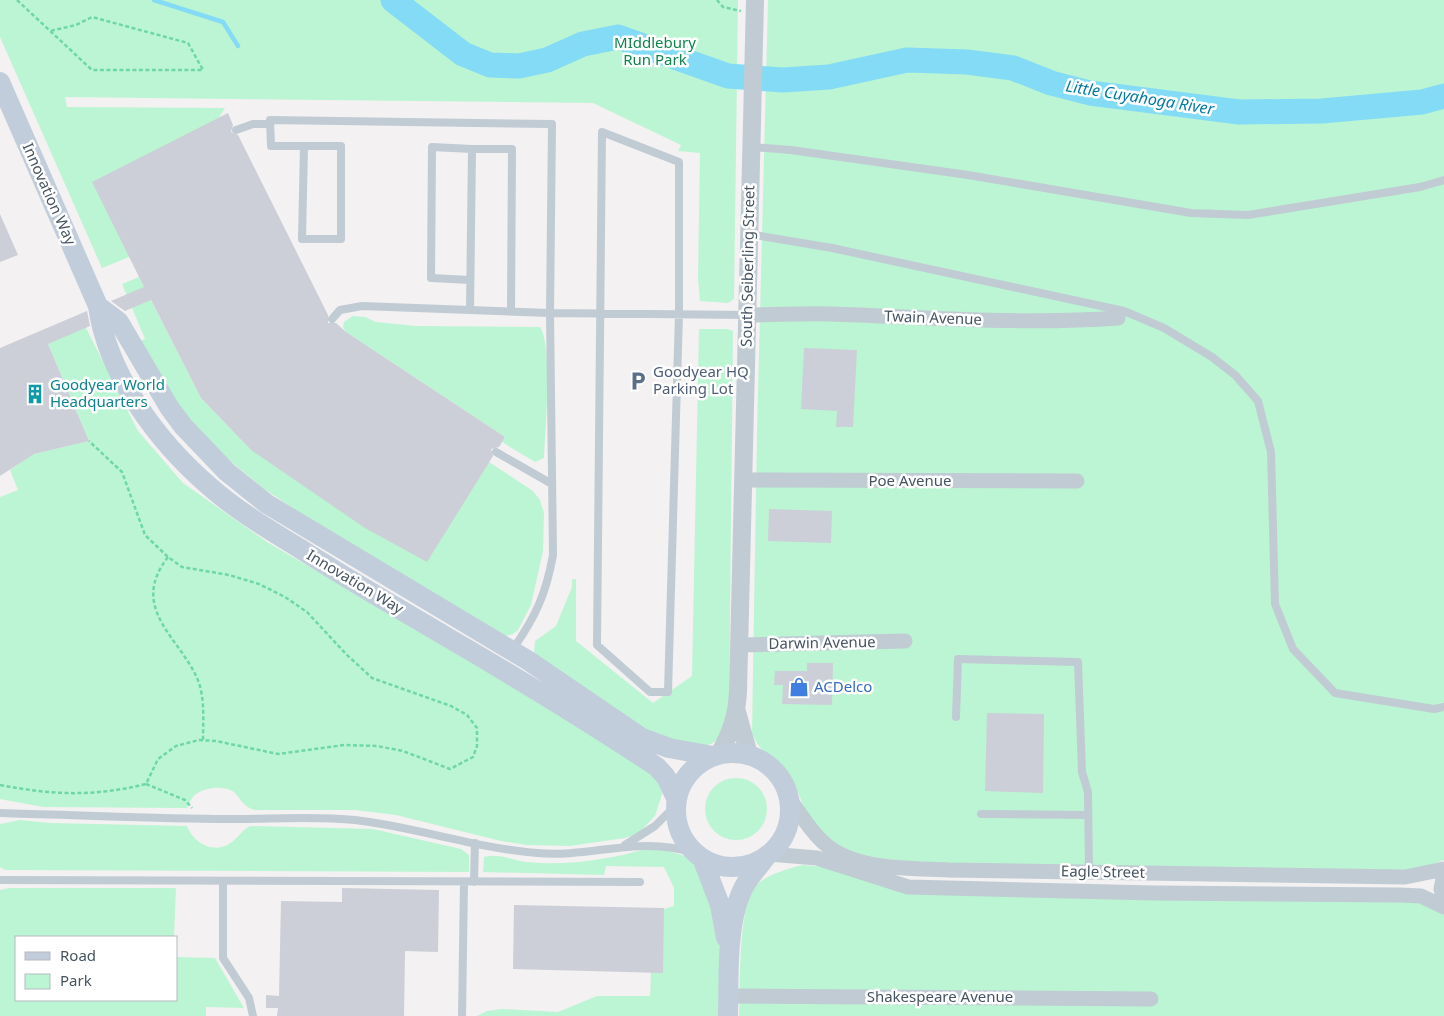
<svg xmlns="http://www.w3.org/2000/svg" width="1444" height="1016" viewBox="0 0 1444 1016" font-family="'Noto Sans',sans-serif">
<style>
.green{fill:#bcf5d3}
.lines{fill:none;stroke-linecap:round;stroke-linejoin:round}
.stream{stroke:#84dbf6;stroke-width:4.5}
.river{stroke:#84dbf6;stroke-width:25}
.building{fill:#cccfd7}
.path{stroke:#6fd7a7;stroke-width:2.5;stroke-dasharray:4 2.5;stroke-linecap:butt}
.service{stroke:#c0cbd4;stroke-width:8}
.minor{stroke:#c0cbd4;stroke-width:15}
.tertiary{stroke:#c0cbd4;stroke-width:18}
.secondary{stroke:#c2cddb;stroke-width:20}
.labels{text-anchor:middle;stroke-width:5;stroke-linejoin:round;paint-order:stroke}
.park-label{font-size:15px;fill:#0d864d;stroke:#fff}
.street-label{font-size:15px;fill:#465461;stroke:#fff}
.service-label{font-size:15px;fill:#4e5e75;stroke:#fff;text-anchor:start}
.culture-label{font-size:15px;fill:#0d838f;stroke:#fff;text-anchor:start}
.shop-label{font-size:15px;fill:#366cbe;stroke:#fff;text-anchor:start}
.water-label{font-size:16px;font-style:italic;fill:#037ba1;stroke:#fff}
</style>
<rect width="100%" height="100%" fill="#f3f1f1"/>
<path class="green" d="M0 0H738L734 299 728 303 700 301 698 278 700 153 678 151 681 145 593 103 65 97 67 107 225 108 129 257 102 268 0 37Z
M768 0H1444V860L1414 872 924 863C887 858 834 860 812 824 804 811 797 785 789 776 777 760 758 752 752 733L757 432Z
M139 277 201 398 251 450 489 462 533 491 540 500 544 513 543 551 531 605 518 630 513 634 506 636 315 523 263 488 218 451 179 408 138 342 145 339 122 284Z
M353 316 365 317 376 322 416 326 540 327C553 347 545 431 544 458L535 462 502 442 505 437 346 332 343 327 344 322Z
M85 326 138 431 183 483 267 542 638 759 658 782 663 791 655 816 638 834 625 838 570 846 527 845 501 841 396 815 355 810H255C243 807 242 800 234 792 225 785 205 787 196 794 192 797 189 803 187 808H183L43 807 0 799V497L18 490 10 470 33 454 89 441 48 344Z
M699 329H727L733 331 729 714 720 738 711 744 698 747 650 737 534 654 535 641 556 626 572 587V579H576V641L653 703 692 676Z
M705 809a31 31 0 1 1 62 0a31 31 0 1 1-62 0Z
M20 820 49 823 187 826C193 842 212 854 229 844 237 839 242 830 250 826L373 829 461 849 469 855V872L5 870 0 867V824Z
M646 849 668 851 685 856 697 865 722 927V1016H477L487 1011 502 1009 558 1012 597 996H650L651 972 664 909 674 906V888L664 867 606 866 604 875 483 872 484 857C497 853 513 860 526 862 566 866 607 860 646 849Z
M803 865 835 868 911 893 1403 898 1444 911V1016H739C741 983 737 913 755 887 764 875 790 868 803 865Z
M9 888H176L174 937H16V1000H176V957L215 958 244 1008 206 1007V1016H0V890Z"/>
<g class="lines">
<path class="stream" d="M154 0 223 22 238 46"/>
<path class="river" d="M393 0 463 54 490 65 519 66 547 60 583 44 618 37 728 76 783 80 829 77 907 60 967 62 1013 68 1051 83 1090 93 1239 112 1322 111 1422 102 1444 96"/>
</g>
<path class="building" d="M228 113 233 125 231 132 238 135 328 315V323H336L346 332 505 437 499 447 491 449 493 456 427 562 365 528 251 450 201 398 151 300 125 311 111 301 144 287 92 182Z
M0 214 18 255 0 262Z
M87 311 90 326 48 344 89 441 34 454 0 476V348Z
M804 348 857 350 853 427H836L837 411 801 409Z
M769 509 832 511 831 543 768 541Z
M807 663H833L832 705 782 704 783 685H774L775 671H807Z
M987 713 1044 714 1043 793 985 791Z
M342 888 439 890 438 952 405 951 404 1016H277L278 1008H266V995L279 996 281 901 342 902Z
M514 905 664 908 663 973 513 969Z"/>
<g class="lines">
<path class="path" d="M17 0 92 70H203L188 43 92 17 76 25 50 31
M717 0 723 7 741 11
M168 557C127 610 183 639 199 683 205 702 203 721 203 741
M146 784 185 800 192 808
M0 785C53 795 93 797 146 784L158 759 176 746 199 740 216 741 278 754 344 745 377 746 403 751 450 769 473 757 477 746V728L467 715 451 706 372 678 346 654 307 612 285 597 259 584 229 575 182 567 168 557 145 535 122 472 89 441"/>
<path class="service" d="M236 130 253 124H270
M602 132 679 162V314L668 692H650L597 645Z
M304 146H341V239H302L304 146H271L270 120 552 124 550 313 470 310 472 149H512L511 311
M751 147 791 150 968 175 1191 213 1248 215 1420 187 1444 180
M749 234 832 248 1124 311 1164 328 1212 357 1235 375 1258 401 1271 452 1275 604 1293 649 1335 693 1434 709 1444 707
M470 280 431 278 432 147 472 149
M332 319 340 310 362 306 470 310
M496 452 552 484
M513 649C536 616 546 594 553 555L550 313 747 315
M956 717 958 659 1078 662 1082 772 1088 792 1089 872
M0 813C72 815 144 818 215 819 262 820 309 815 355 820 416 827 475 848 537 853 592 858 639 835 694 853
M981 814 1088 815
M625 845 655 826 676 805
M0 880 640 882
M223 881V958L249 998 253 1016
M474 882 475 843
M462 1016 464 882"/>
<path class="minor" d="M747 315C775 315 803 313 830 314 927 317 1022 325 1118 318
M744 480 1077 481
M739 645 905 641
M789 798C800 813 810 831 824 843 855 871 910 868 949 870L1405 877 1444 869
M769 854 817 858 908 887 1154 893 1400 895 1421 896 1444 907
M1444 874 1441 889 1444 900
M729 996 1151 999"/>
<path class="tertiary" d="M737 712 749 755
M719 754C731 733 737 715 738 691L755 0"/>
<path class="secondary" d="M0 82 98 306C107 374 157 441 209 486 236 510 268 529 299 548 347 579 396 607 445 636 517 678 588 721 657 767L666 777 676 798
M98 306 119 322 169 407 183 426 227 472 267 504 529 661 642 738 669 748 713 756
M676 810a57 57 0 1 1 114 0a57 57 0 1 1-114 0Z
M702 858 720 905 726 938
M728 1016C729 978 726 928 741 893 746 880 757 869 765 858"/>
</g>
<defs>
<symbol id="parking-bare" viewBox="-9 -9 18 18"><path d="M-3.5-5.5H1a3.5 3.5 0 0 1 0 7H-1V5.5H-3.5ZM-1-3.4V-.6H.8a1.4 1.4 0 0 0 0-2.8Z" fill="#5c6f8a" stroke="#fff" stroke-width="2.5" paint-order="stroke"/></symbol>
<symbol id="building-bare" viewBox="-9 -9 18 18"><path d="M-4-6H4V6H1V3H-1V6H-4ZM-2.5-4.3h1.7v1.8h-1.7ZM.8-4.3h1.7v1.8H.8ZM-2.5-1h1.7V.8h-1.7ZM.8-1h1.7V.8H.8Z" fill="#0f9aa8" stroke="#fff" stroke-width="2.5" paint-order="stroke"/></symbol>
<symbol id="shop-bare" viewBox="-9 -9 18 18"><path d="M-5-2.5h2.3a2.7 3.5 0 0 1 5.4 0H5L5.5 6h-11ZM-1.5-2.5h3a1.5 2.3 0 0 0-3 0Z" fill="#3f7fe0" stroke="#fff" stroke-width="2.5" paint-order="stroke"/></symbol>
</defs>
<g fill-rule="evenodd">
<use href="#parking-bare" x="624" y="367" width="28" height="28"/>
<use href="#building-bare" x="21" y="380" width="28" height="28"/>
<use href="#shop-bare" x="785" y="673" width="28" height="28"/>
</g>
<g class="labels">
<g class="park-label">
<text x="655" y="48">MIddlebury<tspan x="655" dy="17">Run Park</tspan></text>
</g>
<g class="street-label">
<text transform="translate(49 194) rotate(66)" y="5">Innovation Way</text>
<text transform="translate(748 266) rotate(-89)" y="5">South Seiberling Street</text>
<text transform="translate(933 318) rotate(2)" y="5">Twain Avenue</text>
<text x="910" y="486">Poe Avenue</text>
<text transform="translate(355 582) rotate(31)" y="5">Innovation Way</text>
<text transform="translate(822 643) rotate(-1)" y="5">Darwin Avenue</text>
<text transform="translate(1103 872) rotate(1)" y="5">Eagle Street</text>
<text x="940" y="1002">Shakespeare Avenue</text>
</g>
<g class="service-label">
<text x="653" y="377">Goodyear HQ<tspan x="653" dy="17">Parking Lot</tspan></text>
</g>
<g class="culture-label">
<text x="50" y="390">Goodyear World<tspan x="50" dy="17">Headquarters</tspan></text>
</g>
<g class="shop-label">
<text x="814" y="692">ACDelco</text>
</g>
<g class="water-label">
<text transform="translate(1140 97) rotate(9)" y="6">Little Cuyahoga River</text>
</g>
</g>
<rect x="15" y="936" width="162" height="65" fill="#ffffff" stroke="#b5bbc0"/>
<rect x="25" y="952" width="25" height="8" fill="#c2cddb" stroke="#b5bbc0"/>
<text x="60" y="961" font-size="15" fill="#465461">Road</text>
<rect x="25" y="974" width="25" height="15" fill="#bcf5d3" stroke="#b5bbc0"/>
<text x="60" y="986" font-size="15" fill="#465461">Park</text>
</svg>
